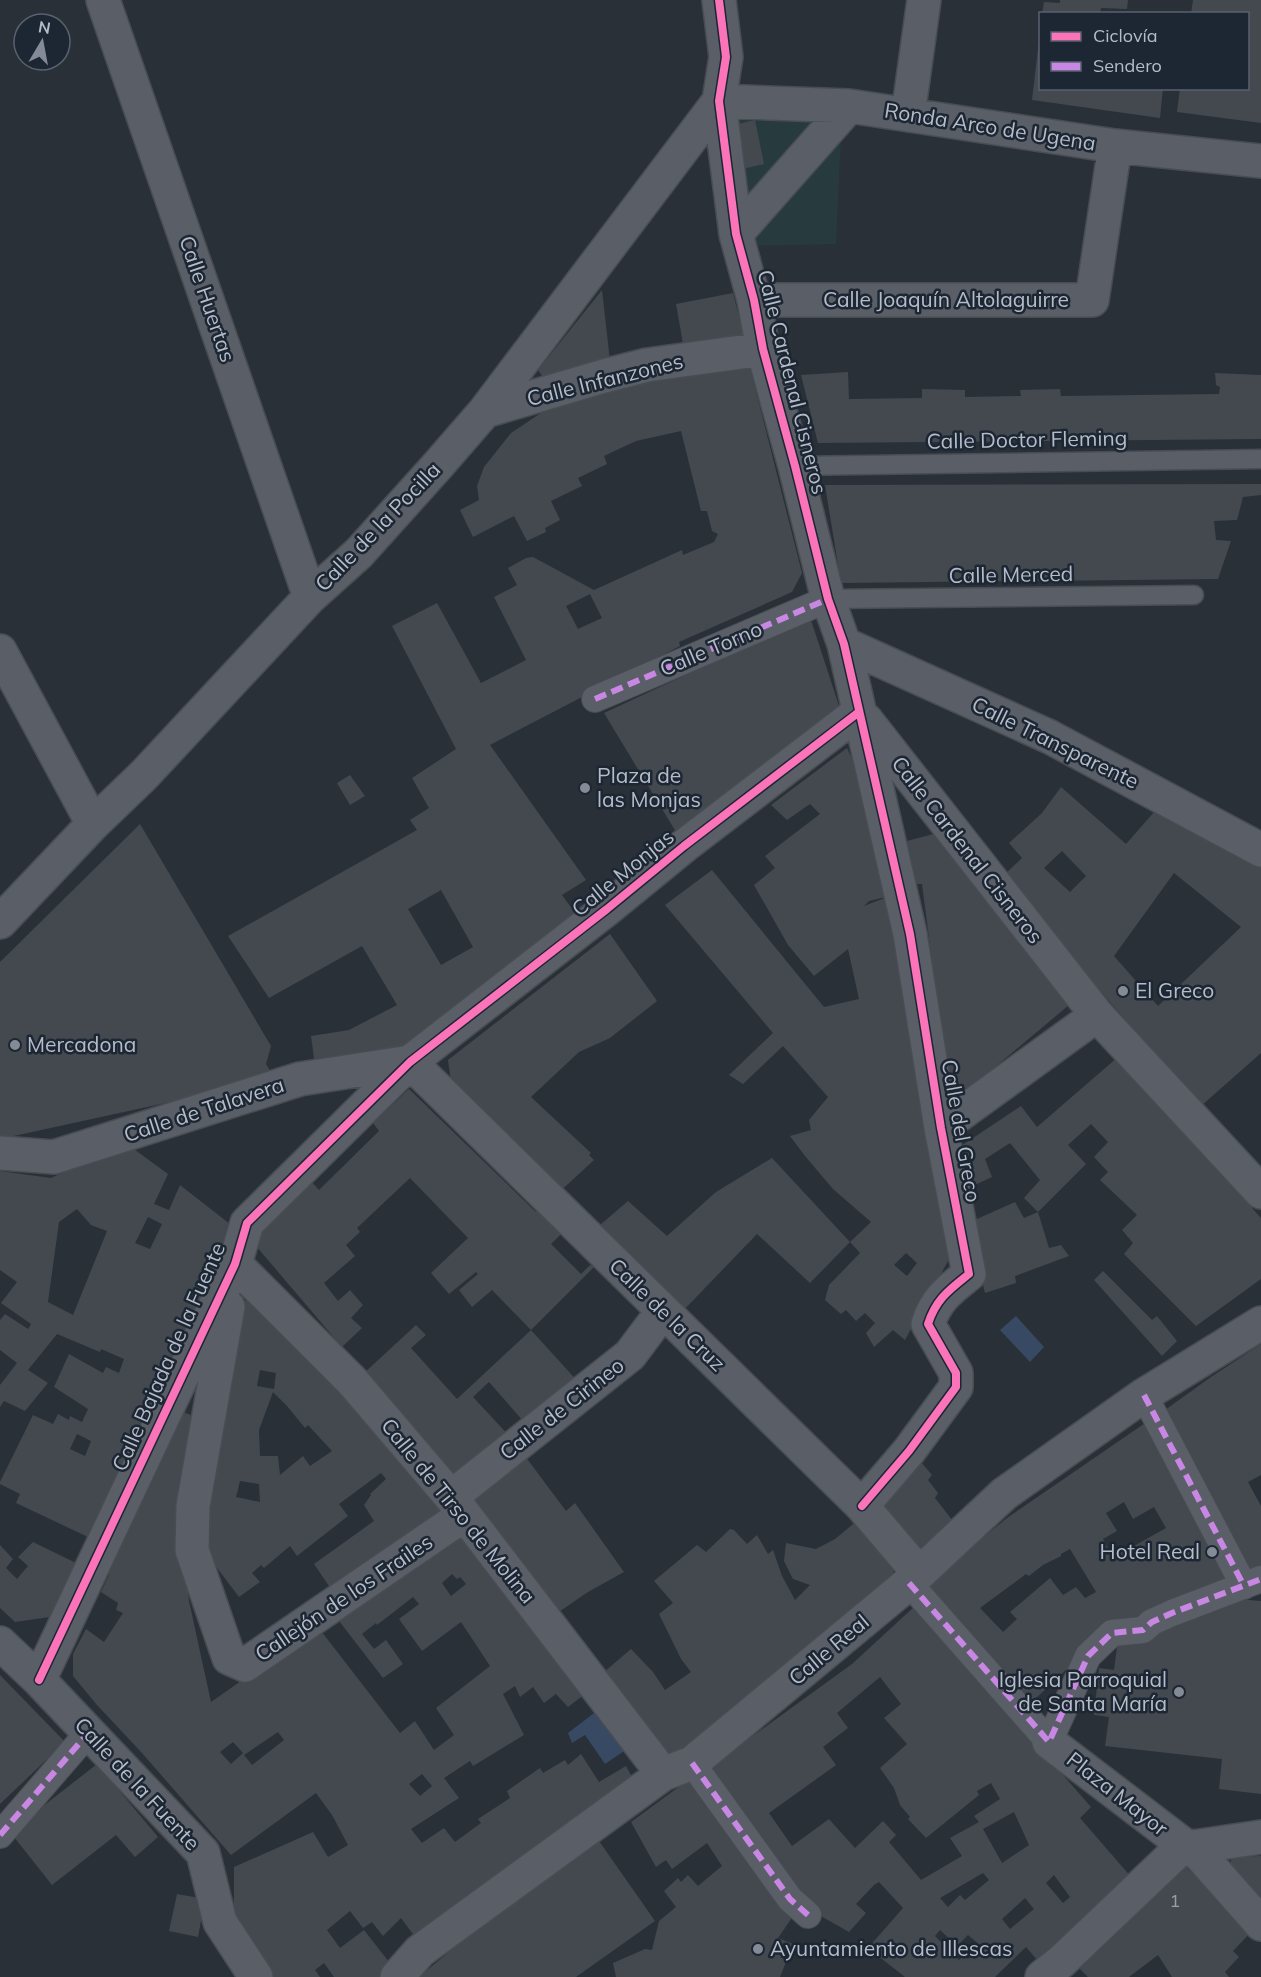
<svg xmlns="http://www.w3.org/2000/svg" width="1261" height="1977" viewBox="0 0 1261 1977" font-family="Mulish,sans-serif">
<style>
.green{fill:#273a3e}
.water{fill:#384963}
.building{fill:#444950;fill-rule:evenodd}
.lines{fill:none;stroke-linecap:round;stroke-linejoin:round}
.service-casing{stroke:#484c53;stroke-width:21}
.pedestrian-casing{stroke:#484c53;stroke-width:28}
.minor-casing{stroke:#484c53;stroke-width:36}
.service{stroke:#5a5e66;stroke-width:18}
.pedestrian{stroke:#5a5e66;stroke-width:26}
.minor{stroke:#5a5e66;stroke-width:33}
.quiet{stroke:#c787e3;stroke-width:6;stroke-dasharray:12 6;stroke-linecap:butt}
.cycleway-casing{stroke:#1d2633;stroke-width:11}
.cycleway{stroke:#fb73b8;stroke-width:8}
.poi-dot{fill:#848b96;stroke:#1d2633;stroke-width:2}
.labels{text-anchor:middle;stroke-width:5;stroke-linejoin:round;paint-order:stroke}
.number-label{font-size:18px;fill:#989fab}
.street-label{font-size:21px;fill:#b4bcc9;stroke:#1d2633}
.poi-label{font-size:21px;fill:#b4bcc9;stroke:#1d2633;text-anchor:start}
</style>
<rect width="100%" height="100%" fill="#2a3038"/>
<path class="green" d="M727 113H842L836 244 746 246Z"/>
<path class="water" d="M1016 1316 1044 1347 1030 1362 1000 1330Z
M598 1710 630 1747 605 1764 585 1735 572 1743 568 1733Z"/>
<path class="building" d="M1060 0H1128L1127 9 1101 8 1100 14H1042L1044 2 1060 3Z
M1193 0H1261V123L1177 112 1180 88H1248V14H1191Z
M1039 40H1040V88H1163L1160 118 1032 100Z
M755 120 764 164 738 170 729 126Z
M602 290 610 361 545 380 538 370Z
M733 293 745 340 685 355 676 304Z
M748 360 802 573 792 592 679 642 680 646 490 745 586 880 562 895 578 917 434 1032 385 1056 315 1066 311 1036 349 1030 397 1005 362 946 269 998 228 936 417 830 410 820 429 808 412 778 456 749 392 626 437 603 481 683 526 660 494 597 517 585 508 568 526 558 533 557 594 590 682 550 683 555 714 542 718 534 712 531 707 511H701L681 431 636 441 604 456 607 464 578 478 582 486 551 501 560 520 545 528 546 532 527 541 514 516 473 537 460 510 479 500 477 486 484 467 511 433 574 391ZM590 594 602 618 578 629 566 606ZM441 890 473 947 441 965 408 909Z
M848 372 849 399 922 398V389L965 390V397L1021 396 1020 390 1060 389 1061 396 1219 394 1220 387 1216 385 1215 373 1261 375V439L818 443 801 375Z
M1261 484V495L1243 497 1237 520 1214 521 1216 540 1231 541 1218 579 841 583 825 485Z
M810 617 841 712 676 832 604 713Z
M847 748 864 784 890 896 869 901 864 906 890 896 954 1250 905 1340 893 1330 874 1347 866 1333 875 1323 865 1313 856 1321 846 1310 841 1314 825 1300 829 1285 860 1253 850 1242 871 1222 833 1189 805 1156 790 1136 811 1130 809 1120 828 1097 783 1046 743 1084 729 1075 773 1033 665 905 712 870 824 1007 859 999 848 949 814 976 788 945 754 885 775 868 765 856 820 814 810 804 787 820 771 805ZM906 1253 917 1263 907 1276 894 1265Z
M350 775 365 796 350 805 337 783Z
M1061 787 1126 844 1155 811 1197 835 1261 867V1053L1201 1106 1088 977 1004 875 1022 858 1009 843 1042 813ZM1062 851 1086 876 1070 892 1044 868ZM1174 873 1241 927 1158 1006 1114 956Z
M140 824 271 1046 266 1064 275 1079 0 1139V962Z
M941 832 1069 1005 969 1089 948 1084 922 884H909L907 841Z
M610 934 657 1001 610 1038 579 1052 531 1097 591 1153 589 1155 594 1160 555 1196 453 1096 448 1060Z
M1118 1057 1261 1218V1279L1196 1326 1124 1254 1133 1243 1122 1230 1137 1215 1100 1180 1108 1172 1094 1157 1108 1142 1091 1124 1068 1145 1086 1164 1038 1212 1024 1198 1040 1180 1010 1143 985 1159 992 1177 962 1191 952 1152 1021 1106 1037 1127Z
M409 1089 536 1212 538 1209 563 1232 551 1244 581 1274 590 1265 594 1267 531 1330 492 1290 472 1307 459 1290 478 1274 476 1272 449 1294 431 1273 468 1238 410 1178 357 1228 360 1232 346 1245 355 1256 324 1283 338 1301 350 1290 363 1305 351 1318 362 1328 342 1347 256 1246 255 1233 311 1181 319 1190 379 1131 373 1123Z
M127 1144 168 1174 154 1204 169 1210 180 1185 235 1228 174 1359 170 1357 88 1537 16 1503 20 1494 0 1484V1482L33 1415 53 1424 58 1414 69 1420 70 1416 82 1422 88 1409 54 1387 69 1354 103 1373 106 1367 119 1373 124 1359 101 1349 100 1352 57 1334 28 1370 48 1383 25 1411 4 1401 0 1407V1385L17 1363 0 1350V1320L5 1314 28 1329 31 1324 1 1303 17 1282 0 1270V1171L51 1178ZM77 1209 91 1225 107 1231 73 1315 48 1302 59 1222ZM148 1217 162 1224 150 1249 135 1243ZM77 1434 91 1441 85 1456 70 1449Z
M772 1158 850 1242 810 1283 757 1234 678 1316 593 1231 628 1201 667 1236 716 1192Z
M1015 1202 1024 1218 1038 1212 1049 1248 1061 1245 1069 1256 1015 1276 1016 1283 985 1293 968 1223Z
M1103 1271 1152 1320 1157 1316 1177 1341 1162 1356 1094 1280Z
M250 1298 343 1387 452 1515 335 1595 314 1564 374 1521 364 1505 371 1495 370 1494 386 1479 381 1473 339 1504 348 1516 297 1556 290 1546 264 1568 261 1565 252 1573 260 1582 239 1597 202 1548 240 1303ZM260 1370 276 1373 274 1389 257 1386ZM273 1392 287 1406 305 1428 308 1425 332 1451 310 1466 303 1456 280 1475 278 1456H260L259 1430ZM240 1481 259 1484 260 1502 236 1497Z
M416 1325 426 1335 411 1348 457 1399 531 1330 581 1385 524 1422 489 1382 473 1397 512 1439 456 1483 363 1374Z
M1261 1344V1475L1248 1482 1261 1506V1569L1244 1578 1158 1415 1211 1377Z
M178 1410 191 1415 178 1504 189 1601 211 1702 318 1627 400 1733 415 1721 434 1750 454 1735 436 1708 490 1666 461 1622 422 1651 399 1619 419 1604 413 1597 377 1625 376 1623 362 1634 374 1649 386 1640 403 1664 383 1678 336 1617 458 1527 585 1694 568 1707 556 1694 544 1703 533 1687 520 1697 515 1686 503 1694 524 1735 473 1766 470 1761 444 1778 459 1798 411 1829 422 1843 444 1828 455 1842 481 1823 478 1819 510 1798 507 1791 540 1768 543 1773 565 1760 568 1765 581 1754 599 1782 626 1766 633 1779 510 1865 418 1941 401 1918 383 1936 372 1922 363 1928 350 1911 327 1930 340 1948 364 1930 393 1967 383 1977H334L324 1963 315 1970 320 1977H273L234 1916V1867L313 1832 328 1857 348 1845 332 1815 316 1793 231 1855 142 1753 97 1705 73 1676V1654L86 1629 104 1642 123 1613 116 1610 118 1603 101 1592 109 1575 105 1572ZM452 1574 457 1579 460 1577 466 1584 451 1596 442 1583ZM278 1732 284 1740 252 1765 244 1755ZM233 1742 243 1753 231 1764 220 1752ZM422 1774 432 1786 420 1796 409 1784Z
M1151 1419 1229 1585 1070 1666 1033 1701 1019 1700 922 1587 1007 1518ZM1124 1502 1133 1519 1154 1507 1166 1528 1125 1551 1124 1548 1111 1555 1103 1539 1117 1531 1106 1513ZM1070 1549 1096 1592 1085 1598 1076 1587 1063 1595 1050 1578 1010 1612 1017 1619 1003 1632 980 1608 1026 1574 1029 1576 1043 1565 1061 1556V1554Z
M522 1452 566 1511 575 1503 624 1572 588 1592 550 1618 463 1495Z
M915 1455 932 1475 928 1480 938 1493 935 1498 953 1521 921 1547 906 1546 870 1503Z
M858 1520 895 1558 893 1574 843 1625 740 1706 673 1756 660 1755 597 1678 631 1649 653 1672 665 1690 691 1672 681 1659 659 1614 673 1603 654 1581 697 1545 706 1552 730 1529 734 1530 747 1544 757 1535 768 1554 773 1550 782 1576 795 1600 810 1585 793 1579 784 1561 786 1543 816 1549 835 1539Z
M33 1542 76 1563 50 1617 15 1622 0 1608V1545L13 1559 6 1568 17 1579 28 1566 18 1557Z
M1239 1599 1261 1601V1794L1219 1789 1222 1759 1105 1746 1109 1717 1094 1715 1099 1668 1114 1670 1118 1639 1149 1642 1154 1622Z
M915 1606 1091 1807 1080 1818 1132 1878 1038 1961 1026 1947 995 1977H905L868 1948 903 1908 879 1882 874 1885 856 1904 866 1913 849 1932 819 1915 703 1772 852 1664ZM880 1677 901 1704 884 1718 907 1744 880 1768 894 1788 900 1805 910 1817 908 1819 926 1838 979 1795 977 1791 991 1783 1000 1799 974 1816 979 1822 950 1838 962 1856 921 1880 889 1842 896 1835 883 1821 855 1848 829 1819 792 1846 769 1813 836 1765 823 1747 848 1728 837 1713ZM1014 1812 1029 1845 1002 1863 983 1829ZM983 1873 989 1880 965 1900 960 1895 948 1907 940 1898ZM1054 1875 1070 1897 1063 1903 1046 1883ZM1025 1898 1034 1909 1010 1929 1002 1919ZM940 1930 957 1946 968 1935 981 1946 968 1959 964 1955 959 1960 935 1936Z
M0 1675 65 1742 0 1804Z
M97 1764 158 1837 135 1857 116 1835 52 1885 10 1832Z
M695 1775 798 1909 778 1938 793 1944 780 1977H616L613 1963 645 1949 652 1950 659 1921 676 1907 664 1891 678 1878 681 1882 688 1875 698 1886 722 1866 707 1843 672 1869 666 1860 656 1867 631 1822Z
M599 1841 655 1921 576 1977H419L461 1942Z
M1261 1856V1912L1227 1873 1232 1857Z
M1183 1864 1252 1931 1233 1951 1239 1957 1225 1972 1229 1977H1172L1158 1955 1129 1977H1088L1073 1962Z
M177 1894 205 1899 198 1937 169 1931Z"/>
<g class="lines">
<defs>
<path id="service" d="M795 466 1261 459
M828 599 1194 595"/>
<path id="pedestrian" d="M595 699 828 599
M1144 1395 1244 1586
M909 1583 1049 1742 1088 1656 1112 1633 1143 1630 1152 1622 1172 1613 1261 1579
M692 1763 790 1899 808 1915
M0 1835 89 1732"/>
<path id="minor" d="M103 0 310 597
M719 0 726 57 719 101 736 234 754 300 763 349 795 466 828 599 844 644 910 934 941 1128 969 1274C949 1290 936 1299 928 1324L956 1373V1387L909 1451 862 1506
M719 101 849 106 1115 146 1261 161
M908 115 924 0
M736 234 849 106
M754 300H1092L1115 146
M485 411 604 376 647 365 763 349
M844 644 1050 737 1261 850
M0 651 93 824
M866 720 1097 1015 1261 1192
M0 922 93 824 144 775 310 597 359 553 439 464 485 411 719 101
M410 1062 862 1506 919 1573
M941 1128 1097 1015
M0 1153 54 1157 300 1079 410 1062
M235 1264 353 1382 451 1497 663 1774
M228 1307 193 1506 192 1550 229 1658 245 1665 464 1515
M451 1497 630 1355 663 1311
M0 1643 39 1680 203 1853 220 1922 256 1977
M39 1680 235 1264 247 1223 410 1062 607 909 684 846 859 712
M1049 1742 1184 1845 1193 1847 1261 1837
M1193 1847 1261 1924
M397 1977 420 1951 663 1774 692 1763 909 1583 1004 1494 1144 1395 1261 1323
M1042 1977 1062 1961 1184 1845"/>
</defs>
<use href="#service" class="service-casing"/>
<use href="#pedestrian" class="pedestrian-casing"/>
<use href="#minor" class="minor-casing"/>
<use href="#service" class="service"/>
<use href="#pedestrian" class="pedestrian"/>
<use href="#minor" class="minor"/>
<path class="quiet" d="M595 699 828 599
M1144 1395 1244 1586
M909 1583 1049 1742 1088 1656 1112 1633 1143 1630 1152 1622 1172 1613 1261 1579
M692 1763 790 1899 808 1915
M0 1835 89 1732"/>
<defs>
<path id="cycleway" d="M719 0 726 57 719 101 736 234 754 300 763 349 795 466 828 599 844 644 910 934 941 1128 969 1274C949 1290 936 1299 928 1324L956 1373V1387L909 1451 862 1506
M39 1680 235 1264 247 1223 410 1062 607 909 684 846 859 712"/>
</defs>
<use href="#cycleway" class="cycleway-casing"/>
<use href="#cycleway" class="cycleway"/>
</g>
<g class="poi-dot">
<circle cx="585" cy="788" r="6"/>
<circle cx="1123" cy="991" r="6"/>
<circle cx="15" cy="1045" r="6"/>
<circle cx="1212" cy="1552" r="6"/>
<circle cx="1179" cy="1692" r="6"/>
<circle cx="758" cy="1949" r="6"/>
</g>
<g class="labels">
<g class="number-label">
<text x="1175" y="1907">1</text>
</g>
<g class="street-label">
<text transform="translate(990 127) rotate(9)" y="7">Ronda Arco de Ugena</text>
<text transform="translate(207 299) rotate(71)" y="7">Calle Huertas</text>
<text x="946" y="307">Calle Joaquín Altolaguirre</text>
<text transform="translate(605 380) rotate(-14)" y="7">Calle Infanzones</text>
<text transform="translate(792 382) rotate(76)" y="7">Calle Cardenal Cisneros</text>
<text transform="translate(1027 440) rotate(-1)" y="7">Calle Doctor Fleming</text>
<text transform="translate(378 527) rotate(-46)" y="7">Calle de la Pocilla</text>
<text transform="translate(1011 575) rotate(-1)" y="7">Calle Merced</text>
<text transform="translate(711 649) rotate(-23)" y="7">Calle Torno</text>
<text transform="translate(1055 743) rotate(26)" y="7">Calle Transparente</text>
<text transform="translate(967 850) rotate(52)" y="7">Calle Cardenal Cisneros</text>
<text transform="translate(623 873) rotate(-39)" y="7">Calle Monjas</text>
<text transform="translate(204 1110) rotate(-18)" y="7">Calle de Talavera</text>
<text transform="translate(961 1131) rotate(80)" y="7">Calle del Greco</text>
<text transform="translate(667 1315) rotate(44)" y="7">Calle de la Cruz</text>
<text transform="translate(169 1357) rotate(-66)" y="7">Calle Bajada de la Fuente</text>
<text transform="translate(562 1409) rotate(-38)" y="7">Calle de Cirineo</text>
<text transform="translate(458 1511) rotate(51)" y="7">Calle de Tirso de Molina</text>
<text transform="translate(344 1598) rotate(-34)" y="7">Callejón de los Frailes</text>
<text transform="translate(829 1650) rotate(-40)" y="7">Calle Real</text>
<text transform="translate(137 1784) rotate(47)" y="7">Calle de la Fuente</text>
<text transform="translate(1117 1794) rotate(38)" y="7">Plaza Mayor</text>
</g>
<g class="poi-label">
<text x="597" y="783">Plaza de<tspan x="597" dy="24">las Monjas</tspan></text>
<text x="1135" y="998">El Greco</text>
<text x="27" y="1052">Mercadona</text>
<text x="1200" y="1559" text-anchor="end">Hotel Real</text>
<text x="1167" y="1687" text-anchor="end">Iglesia Parroquial<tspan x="1167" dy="24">de Santa María</tspan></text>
<text x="770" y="1956">Ayuntamiento de Illescas</text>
</g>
</g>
<rect x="1039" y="12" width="210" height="78" fill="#1d2633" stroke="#59626f" stroke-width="1.5"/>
<rect x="1051" y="32" width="30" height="9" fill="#fb73b8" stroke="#59626f" stroke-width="1.5"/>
<text x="1093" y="42" font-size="18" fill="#b4bcc9">Ciclovía</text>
<rect x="1051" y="62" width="30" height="9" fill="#c787e3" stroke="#59626f" stroke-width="1.5"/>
<text x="1093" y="72" font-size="18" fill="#b4bcc9">Sendero</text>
<g transform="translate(42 42) rotate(10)"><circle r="28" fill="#1d2633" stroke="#59626f" stroke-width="1.5"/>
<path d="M0-4.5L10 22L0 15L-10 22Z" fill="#848b96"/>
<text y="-9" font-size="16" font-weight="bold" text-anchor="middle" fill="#b4bcc9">N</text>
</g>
</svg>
